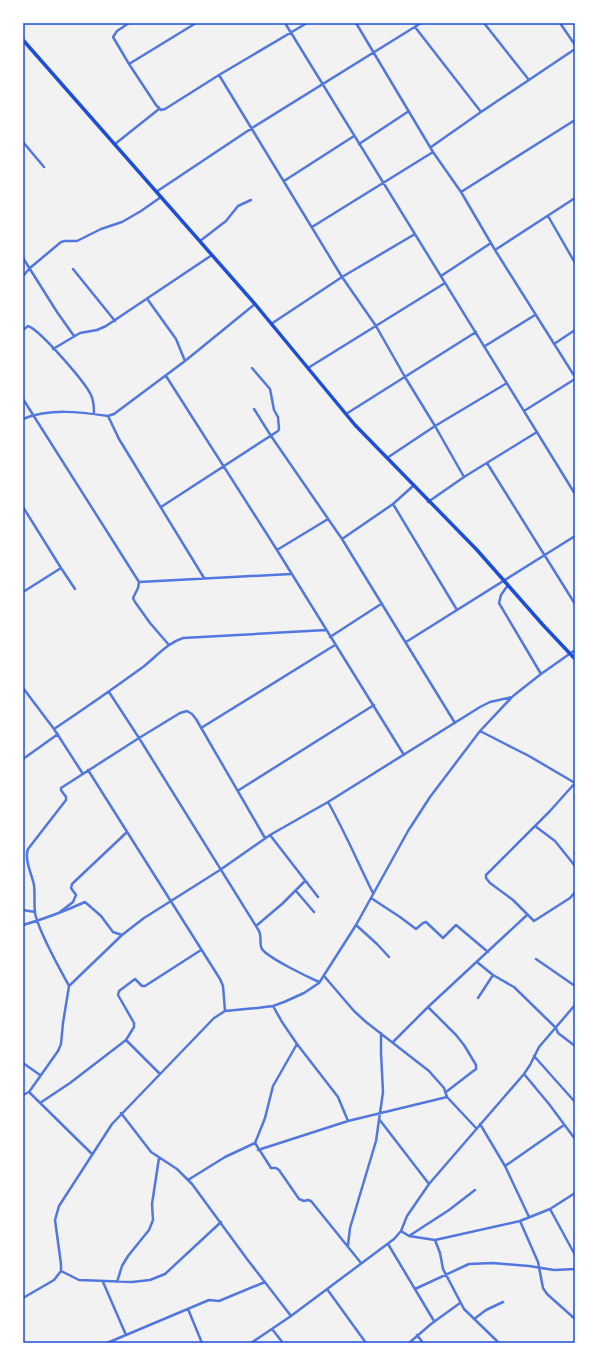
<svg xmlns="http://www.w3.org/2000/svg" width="598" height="1366" viewBox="0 0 598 1366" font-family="Raleway,sans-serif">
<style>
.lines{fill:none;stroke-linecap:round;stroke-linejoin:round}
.minor{stroke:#5277de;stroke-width:2.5}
.secondary{stroke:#1d4ed8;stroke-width:3.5}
.neatline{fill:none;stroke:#1d4ed8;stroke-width:1.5}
</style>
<rect width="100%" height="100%" fill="#f2f2f2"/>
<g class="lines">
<path class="minor" d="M196 23 129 64 156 105 161 110 165 109 219 75 307 23
M285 23 575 494
M356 23 433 152 461 192 495 250 575 377
M484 23 529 80
M560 23 575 45
M415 27 481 112
M129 64 113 37 117 31 129 23
M219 75 342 277 376 326 405 377 435 426 464 477
M23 142 44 167
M115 144 159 109
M359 144 409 111
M431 147 481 112 575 49
M284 181 354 136
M156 192 252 128 421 23
M461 192 575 120
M548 216 575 263
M312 227 433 152
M200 241 226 221 238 206 251 200
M495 250 575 198
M23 258 57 312 74 336
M73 269 115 321
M23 276 30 268 61 242 65 241H77L101 229 122 222 141 211 161 197
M441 276 491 243
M148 300 176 339 185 361
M271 324 342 277 415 234
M23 330 28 326C40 330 85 382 91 395 94 401 94 408 94 414
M554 344 575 330
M485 346 535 315
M53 349 80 333 97 330 106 326 212 255
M308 368 445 283
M166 376 277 550 404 755
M23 399 139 582 138 588 133 598 135 602 150 623 169 645
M254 409 271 436 342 539 455 723
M524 411 575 379
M346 414 476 332
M108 416 119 439 204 578
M23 419C50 408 80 412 108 416L114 414 185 361 255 304
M387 458 435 426 507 383
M487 463 575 604
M428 502 464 477 537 432
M393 504 457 610
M23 507 61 568 75 589
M161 507 278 431 279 429 278 417 274 410 270 389 252 368
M342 539 393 504 413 486
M277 550 328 519
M139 582 291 574
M508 585 501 595 499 603 541 674
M23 592 61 568
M330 637 381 604
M406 642 575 536
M23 688 54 729 83 774
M109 692 139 738 259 931C262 937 259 945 262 949 268 958 308 977 319 982
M201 728 335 645
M54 729C84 709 114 688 143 667 156 657 167 643 183 638L326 630
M480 731 529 756 575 783 550 811 486 875V878L490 883 513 900 534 921 570 898 575 892
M23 759 58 734
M88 770 220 979 223 986 225 1011
M239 790 374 705
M328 802C345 832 358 863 373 893
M535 826 555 841 575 866
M270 835 318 897
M296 891 314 912
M371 898 400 917 416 929 423 923 426 922 443 938 456 925 488 952
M23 910 35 912
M60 912 73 902 76 895 71 888 72 884 127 832
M23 925C44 919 65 911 85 902L101 916 113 932 122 935
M356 925 377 944 389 957
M256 926 282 904 305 881
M536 959 575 986
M477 962 493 975 514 987 556 1028 558 1033 575 1046
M324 976 354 1011 366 1022 429 1071 444 1088 447 1097 476 1128
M69 986C59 967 39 933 35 913 34 904 35 894 34 885 32 875 24 859 28 849L66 800V797L61 790V788L139 738 180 713 187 711 192 714 196 719 265 838
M478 998 493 975
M273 1006 282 1022 297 1044 338 1097 348 1121
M428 1007 456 1035 464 1045 476 1065V1069L472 1072 446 1092
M126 1040 160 1074
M393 1042 428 1007 527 915
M534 1056 575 1102
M23 1063 40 1075
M524 1074 549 1104 575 1139
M29 1092 92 1154
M23 1095 29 1092 58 1051 61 1044 63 1023 69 986 122 935 144 918 220 870 270 835 328 802 480 707 490 702 512 697
M40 1103 70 1083 126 1040 134 1027V1023L118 995 119 991 135 979 142 986H145L201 950
M121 1113 151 1152 177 1169 192 1184 247 1259 291 1316
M379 1119 429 1184
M480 1124 505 1166 529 1217
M255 1143 271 1168H276L279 1170 299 1199 304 1201 308 1200 311 1201 361 1263
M258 1150 348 1121 447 1097
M505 1166 564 1125
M188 1180 225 1157 255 1143 265 1118 273 1086 297 1044
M550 1209 575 1255
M520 1221 538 1262 543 1288 547 1294 575 1319
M401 1231 409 1236 435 1240 520 1221 550 1209 575 1193
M409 1236 449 1210 475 1190
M435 1240 440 1253 443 1269 464 1309 499 1343
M388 1244 434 1321
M348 1245 350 1228 376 1141 383 1092 381 1053V1033
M61 1271 79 1280 132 1282 150 1280 165 1274 221 1222
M103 1282 126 1335
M117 1282 122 1266 128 1256 149 1230 153 1220 152 1204 159 1158
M327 1289 366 1343
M415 1289 469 1264 493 1263 529 1266 554 1270 575 1269
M23 1298 54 1280 61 1271V1264L55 1220 59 1206 112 1124 214 1018 225 1011 257 1008 273 1006 284 1002 304 993 319 983 356 925 408 831 430 797 480 731 513 696 541 674 575 650
M188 1309 202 1343
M474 1319 486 1310 503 1302
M272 1329 283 1343
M417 1335 423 1343
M107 1343 209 1300 219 1301 265 1282
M251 1343 291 1316 394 1239 401 1231 407 1216 429 1184 524 1074 530 1065 539 1047 575 1005
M409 1343 431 1324 460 1303"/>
<path class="secondary" d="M23 40 255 304 355 425 477 550 543 625 575 659"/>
</g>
<rect width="598" height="1366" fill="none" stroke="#ffffff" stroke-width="48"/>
<rect x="24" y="24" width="550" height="1318" class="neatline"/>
</svg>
